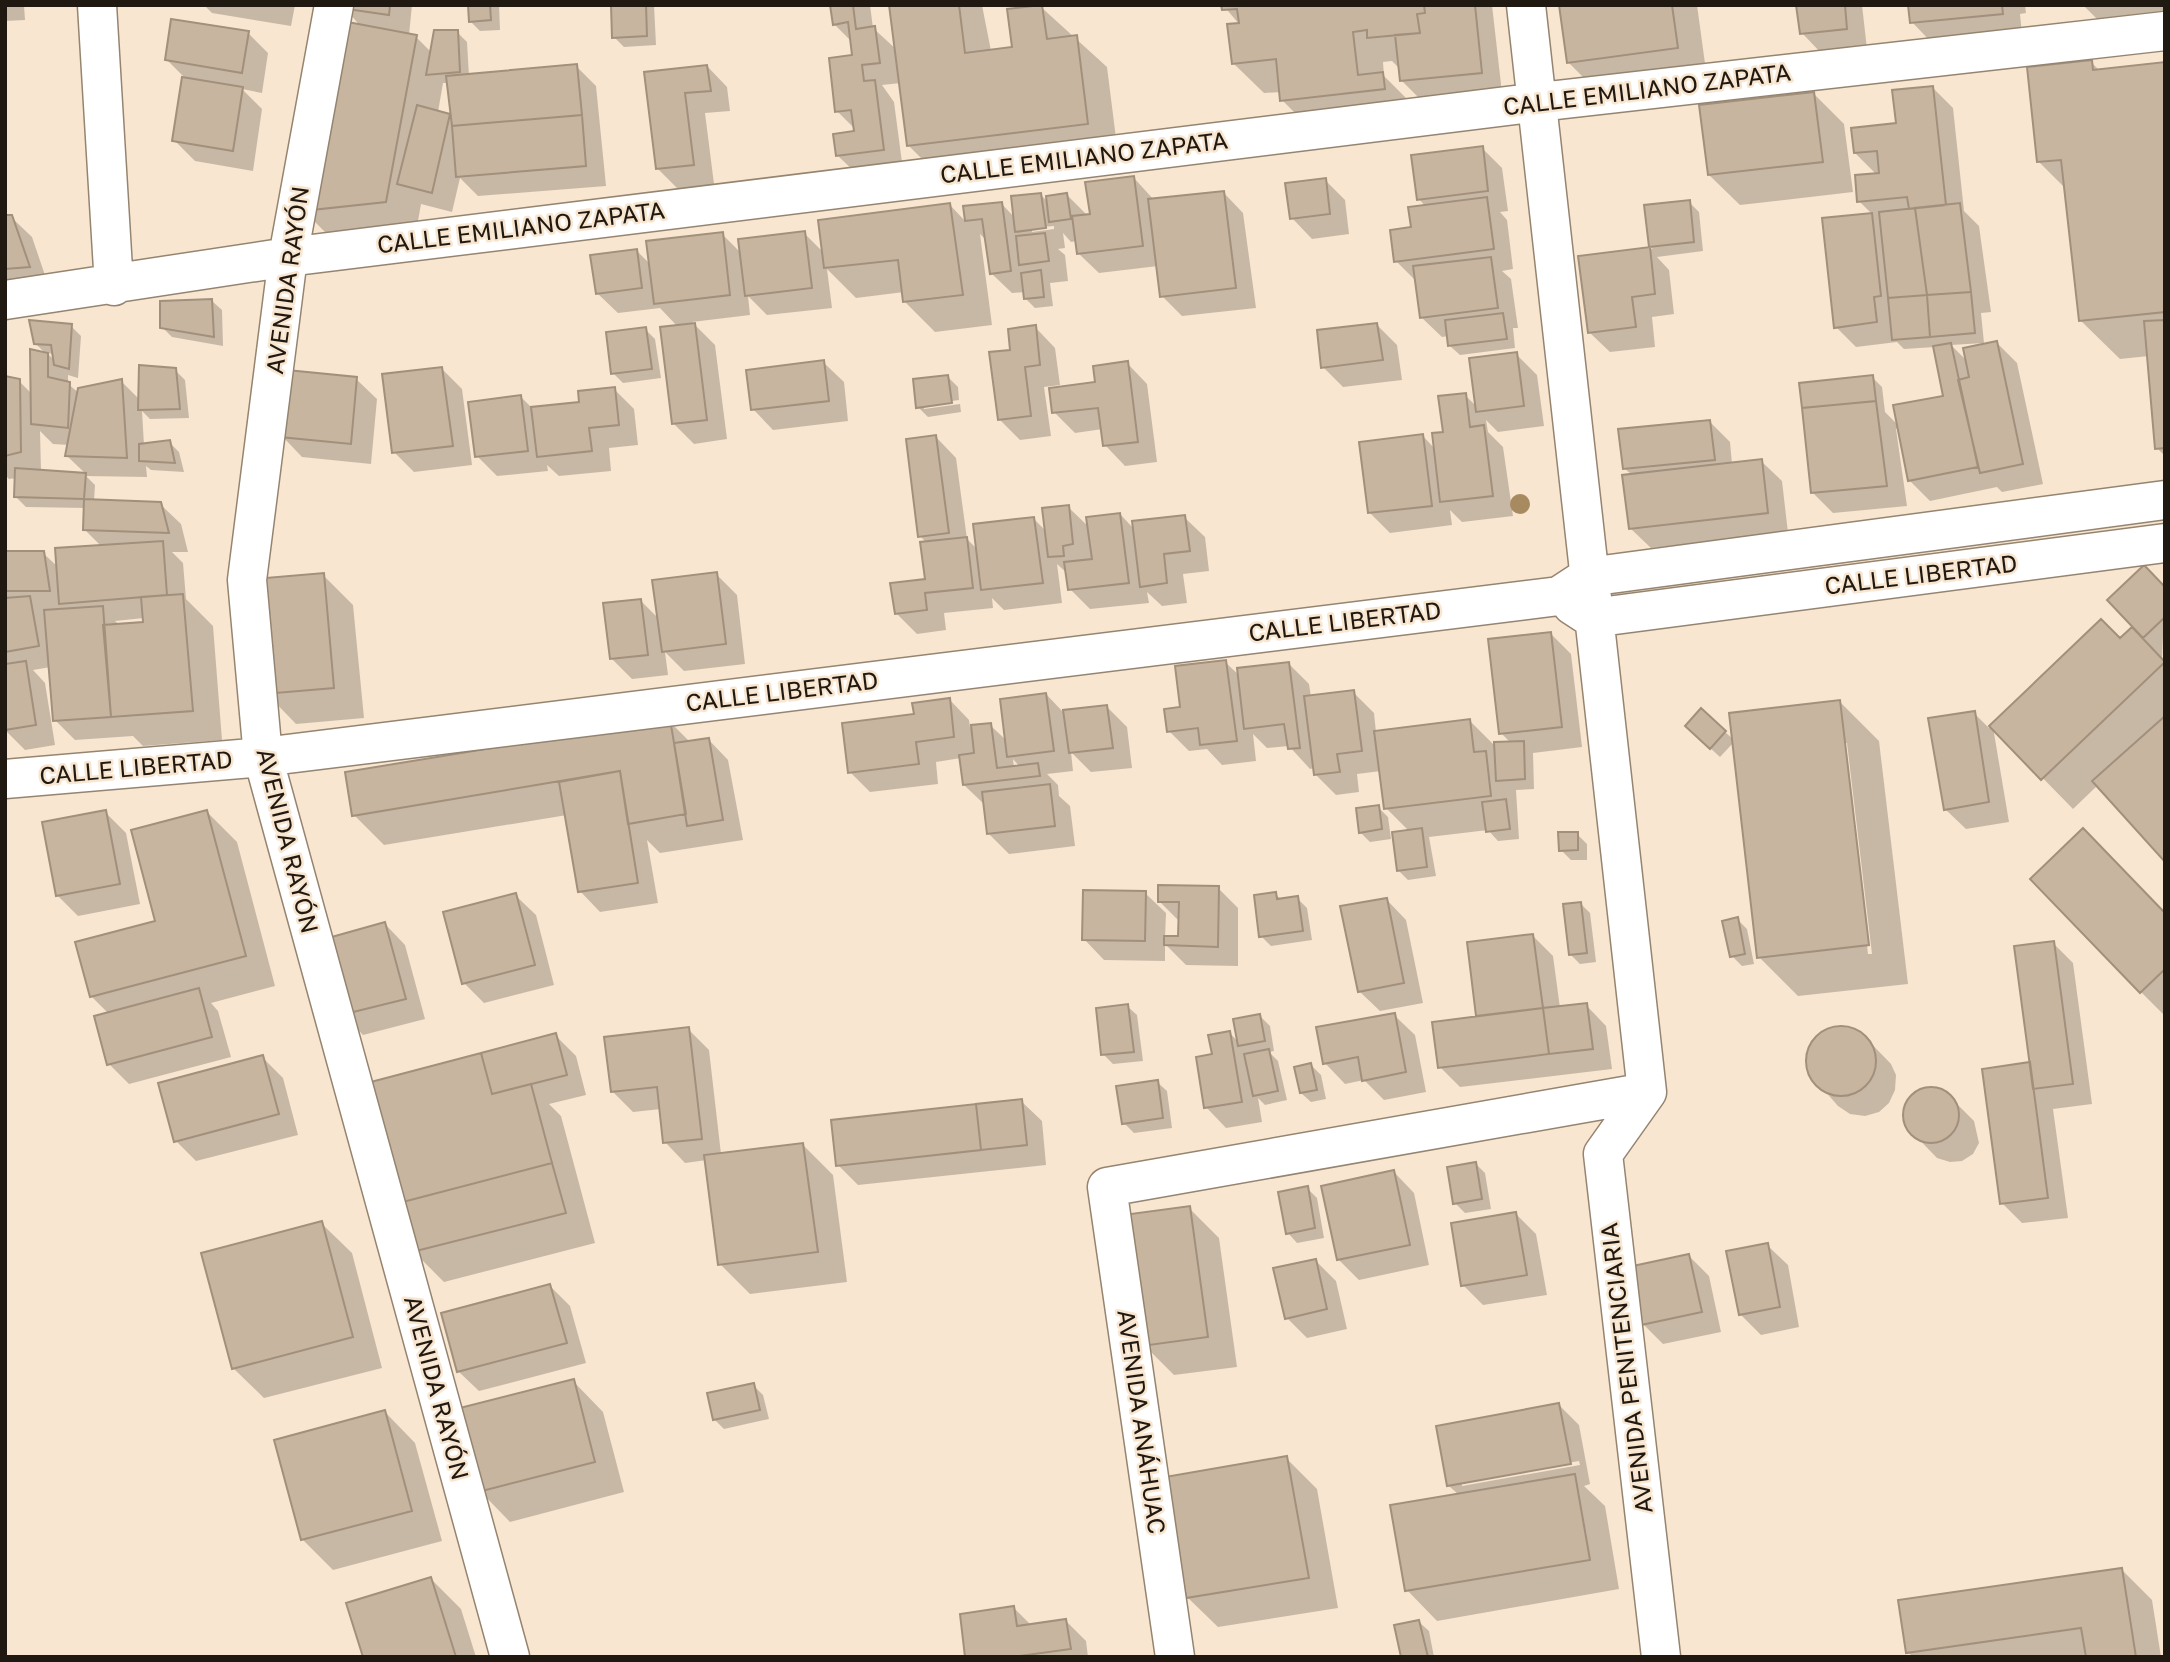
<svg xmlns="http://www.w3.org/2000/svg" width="2170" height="1662" viewBox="0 0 2170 1662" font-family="'Golos Text',sans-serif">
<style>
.shadow{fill:#0003;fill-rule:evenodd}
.building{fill:#c7b5a0;stroke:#a2907c;stroke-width:2}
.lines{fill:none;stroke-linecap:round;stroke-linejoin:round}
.minor-casing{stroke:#958470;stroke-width:41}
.minor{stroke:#fff;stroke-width:38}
.tree{fill:#a88a60}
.labels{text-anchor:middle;stroke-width:5;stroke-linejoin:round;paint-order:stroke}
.street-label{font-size:24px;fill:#201911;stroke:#f9e6d0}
</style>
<rect width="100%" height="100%" fill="#f9e6d0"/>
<path class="shadow" d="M5 5H24L25 20 5 21Z
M204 5H295L291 26 212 13Z
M343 5H412L409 35 416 37 432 53 457 32 467 42 469 76 576 66 596 86 606 186 478 196 460 178 452 212 421 204 416 232 334 241 304 211 360 26ZM443 83H449L452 116 438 112Z
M469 5H499L500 30 480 31 470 21Z
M613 5H654L656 45 624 47 614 37Z
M832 5H870L873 28 897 50 891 5H982L991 51 1014 49 1041 7 1107 67 1118 154 939 176 909 146 901 83 882 85 894 102 903 170 858 175 837 155 855 129 837 111 854 56 852 42 834 24Z
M1223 5H1492L1502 93 1422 101 1402 81 1399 68 1392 61 1383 62 1384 76 1413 105 1312 130 1282 100 1281 92 1264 93 1233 63 1239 24Z
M1560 5H1697L1707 78 1599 93 1568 62Z
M1798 5H1862L1867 49 1822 54 1802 33Z
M1910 5H2025L2026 13 2020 14 2022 34 1932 43 1912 22Z
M2083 5H2165V11L2099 21Z
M248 33 268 53 262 93 242 89 262 109 253 171 195 161 174 140 184 77 167 60Z
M2091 62 2100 71 2165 64V456L2157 448 2149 356 2120 359 2080 320 2066 189 2039 162Z
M707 66 727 87 730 111 705 113 714 184 678 189 657 168 646 74Z
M1933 88 1953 108 1964 211 1979 226 1991 312 1981 313 1984 343 1951 345 1968 362 1997 343 2017 363 2043 484 2002 492 1997 487 1930 501 1909 480 1899 428 1896 429 1907 506 1833 513 1813 493 1872 377 1882 387 1885 412 1899 426 1945 397 1935 347 1904 349 1897 342 1856 347 1836 327 1824 220 1873 215 1859 201 1877 175 1855 153 1897 125Z
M1814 94 1844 124 1853 192 1740 205 1709 175Z
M1482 148 1502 168 1508 211 1500 212 1507 220 1513 269 1502 271 1511 279 1518 328H1513L1515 348 1460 355 1450 346 1449 336 1442 337 1421 317 1417 282 1396 261 1426 207 1419 199Z
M1134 178 1154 200 1223 192 1243 213 1256 308 1182 316 1162 296 1158 266 1099 273 1078 253 1077 241 1071 242 1063 233 1065 248 1058 249 1065 255 1068 281 1050 283 1053 306 1035 308 1025 298V292L1012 293 991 273 987 241 980 234 992 325 935 332 905 302 904 292 856 298 827 269 832 308 767 315 748 296 750 315 692 322 715 345 727 439 694 444 673 423 678 327 660 308 618 313 597 293 637 251 650 264 722 234 741 253 804 233 823 252 950 205 966 222 965 208 1001 203 1015 218 1040 194 1049 203 1067 195 1088 216ZM1054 226V229L1032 232V228Z
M1325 180 1345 200 1349 234 1312 239 1292 218Z
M1689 202 1699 212 1703 251 1657 257 1669 270 1674 314 1652 317 1655 347 1610 352 1589 332 1580 257 1653 249 1650 247Z
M5 217H11L32 237 49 287 5 290Z
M212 301 222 310 223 346 172 337 162 327Z
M1377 325 1397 345 1402 380 1343 387 1323 367Z
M71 326 81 336 78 378 68 375V384L79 393 121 381 140 400 175 370 185 380 189 418 150 419 142 411 144 445 169 442 179 452 184 472 151 470 146 466 147 477 86 476 95 485 94 501 160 504 181 524 188 552H172L183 563 186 599 213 626 222 740 143 746 133 736 75 740 55 720 51 667 33 670 45 683 55 745 25 750 5 730V553H43L58 567 102 547 85 530 86 508 26 507 16 497 17 478 9 479 5 475V378L19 381 32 394 46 354 35 343ZM47 353 54 354 56 362ZM40 431 53 444 69 445 67 456 87 475 41 471ZM144 618V623L120 625 115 621Z
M1035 327 1055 348 1060 385 1044 387 1051 436 1020 440 1000 420 1012 351Z
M645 329 655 339 661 378 623 383 613 373Z
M1516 354 1537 375 1544 426 1498 432 1486 420 1488 432 1503 447 1513 516 1462 522 1450 510 1452 525 1390 533 1369 512 1423 436 1435 449 1465 395 1477 407Z
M823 362 844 382 848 421 773 430 753 409Z
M1127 363 1147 384 1157 462 1125 466 1105 445 1103 429 1075 433 1054 412Z
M441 368 462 389 472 465 414 472 394 452Z
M948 377 958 387 959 400 924 405V409L960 404 961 412 928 417 918 407Z
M356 379 377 399 371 464 302 457 282 436Z
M614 389 634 409 638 445 609 448 611 471 559 476 547 465 548 471 497 476 477 456 521 397 532 408 581 403Z
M1710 422 1730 442 1732 464 1761 461 1782 481 1788 533 1651 548 1630 528 1632 475 1624 468Z
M936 437 956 458 967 539 978 550 1034 519 1047 532 1068 507 1089 527 1120 514 1134 529 1184 517 1205 537 1209 571 1183 574 1187 603 1162 606 1147 592 1149 603 1090 609 1070 589 1068 574 1057 564 1062 603 1004 610 992 598 993 608 944 613 946 630 917 634 896 613 927 580V543L920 536Z
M716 574 737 595 745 664 684 671 665 652 668 675 632 679 612 659 641 601 659 619Z
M323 575 353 605 364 718 296 724 266 693Z
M2165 589 2162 659 2165 662V859L2098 785 2073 809 1993 727 2009 822 1966 829 1945 809 1974 713 1989 728 2101 621 2120 640 2138 634Z
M1550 633 1571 654 1582 747 1533 753 1534 789 1516 790 1519 839 1498 841 1488 830 1429 837 1436 876 1408 880 1398 870 1409 831 1386 808 1381 771 1357 774 1359 792 1336 795 1315 774V768L1310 769 1289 746 1267 748 1253 734 1256 761 1222 765 1207 749 1189 751 1169 731 1182 709 1225 662 1240 676 1289 664 1309 684 1311 697 1353 692 1374 713 1376 732 1470 721 1496 747 1511 743 1501 733Z
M1046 694 1063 712 1107 707 1127 727 1132 768 1091 772 1071 752 1073 771 1047 774 1058 785 1059 796 1070 806 1075 846 1009 854 989 834 986 806 964 785 961 758 936 762 938 784 870 792 850 772 916 716 949 699 969 720 970 727 990 725 1007 741ZM1013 759 1020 767 1014 768Z
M1840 702 1879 741 1908 984 1798 996 1759 957 1734 742 1720 757 1697 736 1725 732 1734 740ZM1844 743H1847L1872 954H1868Z
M669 721 690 742 708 739 728 760 743 840 660 853 647 840 658 903 600 912 580 891 567 815 384 845 354 815Z
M1378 807 1388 817 1391 839 1370 842 1360 832Z
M105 812 126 833 140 904 78 916 58 896Z
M207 812 237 842 275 986 211 1003 218 1011 231 1057 129 1084 109 1064V1014L91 996 157 922Z
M1577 834 1587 844V860H1571L1561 850Z
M1218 888 1238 908V966L1186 965 1165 944V961L1104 960 1084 939 1145 893 1166 913 1165 938H1179L1180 922 1159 901Z
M1275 894 1282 900 1297 898 1307 908 1312 940 1271 946 1261 936Z
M515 895 536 915 554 985 484 1003 464 983Z
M1386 899 1406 920 1423 1003 1380 1011 1359 991Z
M1580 903 1590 913 1596 962 1580 964 1570 954Z
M2165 914V1016L2141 992Z
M1737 919 1747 929 1754 964 1742 966 1732 956Z
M385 924 405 945 425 1019 363 1035 343 1014Z
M1533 936 1553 956 1560 1008 1586 1005 1606 1026 1612 1069 1460 1087 1440 1067 1478 1018 1469 943Z
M2053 943 2073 963 2092 1104 2053 1109 2068 1218 2022 1223 2002 1203 2032 1064Z
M1127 1006 1137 1015 1143 1061 1113 1064 1103 1054Z
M1394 1015 1415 1035 1426 1092 1384 1100 1364 1080 1345 1084 1325 1063Z
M1260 1016 1270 1026 1274 1051 1269 1052 1278 1061 1287 1100 1265 1105 1258 1098 1262 1122 1226 1128 1206 1107 1214 1056 1230 1033 1239 1043Z
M1836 1028 1861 1033 1891 1064 1896 1075 1895 1090 1889 1103 1879 1112 1865 1116 1850 1114 1838 1106 1810 1074 1809 1050 1824 1032Z
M688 1029 709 1050 721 1154 803 1145 833 1175 847 1282 750 1294 720 1264 707 1160 685 1163 665 1142 661 1109 633 1112 612 1091Z
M555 1035 576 1056 586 1095 549 1104 561 1116 595 1243 444 1282 414 1252Z
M262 1057 283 1078 298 1135 196 1161 176 1141Z
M1311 1065 1321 1075 1326 1099 1311 1102 1301 1093Z
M1157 1082 1167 1091 1172 1128 1134 1133 1124 1123Z
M1922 1089 1945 1092 1974 1121 1979 1143 1973 1154 1962 1161 1950 1162 1937 1158 1908 1128 1905 1117 1906 1105Z
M1021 1101 1042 1121 1046 1165 858 1185 838 1165Z
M1476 1164 1485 1173 1491 1209 1465 1213 1455 1203Z
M1394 1172 1414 1193 1429 1265 1359 1280 1338 1259Z
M1307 1188 1317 1198 1324 1238 1297 1243 1288 1233Z
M1189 1208 1219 1238 1237 1367 1174 1375 1144 1345Z
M1516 1214 1536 1234 1547 1295 1483 1305 1463 1285Z
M321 1223 352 1253 382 1368 264 1398 233 1368Z
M1767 1245 1788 1265 1799 1327 1761 1335 1740 1314Z
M1688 1255 1709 1276 1721 1332 1663 1344 1643 1324Z
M1315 1260 1336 1281 1347 1329 1307 1338 1287 1318Z
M550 1286 570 1306 586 1363 479 1391 458 1371Z
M573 1381 603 1412 624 1492 510 1522 480 1491Z
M753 1385 763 1395 769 1419 724 1429 714 1419Z
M1559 1405 1579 1425 1590 1484 1584 1486 1605 1506 1619 1589 1437 1621 1407 1590 1459 1495 1449 1486ZM1579 1461 1580 1465 1462 1486V1482Z
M385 1412 415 1443 442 1541 333 1570 302 1539Z
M1286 1458 1317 1489 1338 1608 1218 1627 1187 1597Z
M2122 1570 2152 1600 2161 1657H1913L1908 1652Z
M431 1579 461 1609 476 1657H365Z
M1014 1608 1031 1625 1066 1621 1086 1641 1088 1657H967Z
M1419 1622 1429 1631 1434 1657H1403Z"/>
<path class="building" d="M341 5H390L389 15 340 8Z
M468 5H490L491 20 469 22Z
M611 5H646L647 36 612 38Z
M830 5H853L856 29 875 26 880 63 862 65 864 81 875 80 884 150 836 156 833 134 854 131 851 110 835 112 829 58 852 55 848 22 833 25Z
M889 5H959L965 53 1012 47 1007 9 1042 5 1047 39 1077 35 1088 124 907 146Z
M1221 5H1424L1425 13 1417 14 1420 33 1367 38V30L1353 32 1358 75 1383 72 1385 89 1280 101 1276 59 1232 64 1227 24 1239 23 1237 9 1222 10Z
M1424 5H1475L1482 73 1400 81 1395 35 1420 33 1417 14 1425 13Z
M1559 5H1672L1678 48 1567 63Z
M1796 5H1845L1847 29 1800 34Z
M1908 5H2002L2003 14 1910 23Z
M171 19 249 31 242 73 165 60Z
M337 20 417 35 386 202 302 211Z
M434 30H458L460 72 426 75Z
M2092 60 2093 70 2165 62V312L2079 321 2061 160 2037 162 2027 67Z
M577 64 582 115 452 126 446 76Z
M707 65 711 91 685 93 694 165 656 169 644 72Z
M182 77 243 87 233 151 172 141Z
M1933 86 1946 205 1909 209 1907 197 1857 202 1855 175 1879 173 1877 151 1854 153 1851 128 1896 123 1892 90Z
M1814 92 1823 162 1708 175 1699 105Z
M417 105 450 114 432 193 397 184Z
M582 115 586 166 456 177 452 126Z
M1483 146 1488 191 1417 200 1411 155Z
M1134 176 1143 246 1077 254 1072 216 1090 214 1085 182Z
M1326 178 1330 214 1290 219 1285 183Z
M1224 191 1236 288 1160 297 1148 199Z
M1041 193 1046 228 1015 232 1011 196Z
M1067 193 1071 219 1049 222 1046 196Z
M1487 197 1494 249 1394 262 1390 230 1411 227 1408 207Z
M1690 200 1694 242 1649 247 1644 205Z
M1002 202 1011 271 990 274 982 219 965 221 963 206Z
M950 203 963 295 903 302 898 260 824 268 818 220Z
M1960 203 1971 292 1927 295 1915 208Z
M1915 208 1927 295 1888 298 1879 212Z
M1872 213 1881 296 1874 297 1877 322 1834 328 1822 218Z
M5 215H12L30 267 5 269Z
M805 231 812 288 745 296 738 239Z
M723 232 730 295 654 304 646 241Z
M1045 233 1049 261 1019 265 1016 236Z
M1650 247 1655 294 1632 297 1636 327 1588 333 1578 256Z
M637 249 642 288 596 294 590 255Z
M1491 257 1498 308 1420 318 1413 266Z
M1041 270 1044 297 1024 299 1021 273Z
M1971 292 1975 333 1930 337 1927 295Z
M1927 295 1930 337 1892 340 1888 298Z
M212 299 214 337 160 328V301Z
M1503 313 1507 339 1448 346 1445 320Z
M29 320 72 324 69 369 54 365 51 345 34 344Z
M2165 320V448L2155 449 2144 321Z
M695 323 707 420 672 424 660 327Z
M1377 323 1383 360 1321 368 1317 330Z
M1036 325 1040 365 1025 367 1031 416 998 420 989 352 1010 350 1008 329Z
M646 327 652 369 611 374 606 332Z
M1997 341 2023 464 1980 473 1958 380 1969 377 1963 348Z
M1951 343 1978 467 1908 481 1893 405 1943 396 1933 346Z
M30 349 48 353V377L70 382 68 428 31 424Z
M1517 352 1524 406 1476 412 1469 358Z
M824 360 829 401 751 410 746 370Z
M1128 361 1138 442 1103 446 1098 408 1052 413 1049 388 1095 382 1093 366Z
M139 365 176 368 180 409 138 410Z
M442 367 453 446 392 453 382 374Z
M287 370 357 377 351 444 280 437Z
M948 375 952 403 916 408 913 379Z
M1873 375 1876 401 1802 408 1799 383Z
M5 376 20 379 21 452 5 456Z
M122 379 127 458 65 456 78 388Z
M615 387 619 425 589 428 592 451 537 457 531 407 579 402 578 391Z
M1466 393 1470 427 1484 425 1493 496 1440 502 1432 433 1443 432 1438 396Z
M521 395 528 451 475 457 468 402Z
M1876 401 1887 486 1811 493 1802 408Z
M1710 420 1715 460 1623 469 1618 429Z
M1423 434 1432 506 1368 513 1359 442Z
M936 435 949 533 918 537 906 439Z
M170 440 175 463 139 461V444Z
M1762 459 1768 513 1629 529 1622 475Z
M15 468 86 473 84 499 14 497Z
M84 499 161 502 169 533 83 530Z
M1069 505 1073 544 1063 546 1064 556 1048 557 1042 508Z
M1120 513 1129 583 1068 590 1064 562 1092 559 1086 517Z
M1185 515 1190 551 1164 554 1167 583 1140 587 1132 521Z
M1034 517 1043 583 981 590 973 524Z
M967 537 973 588 925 593 927 610 895 614 890 583 925 579 920 542Z
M163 541 167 595 59 604 55 548Z
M5 551H44L50 591H5Z
M2144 565 2165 587V617L2143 638 2107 600Z
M717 572 726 644 662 652 652 580Z
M324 573 334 688 264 694 254 579Z
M183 594 193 711 111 717 103 625 143 622 141 597Z
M30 596 39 646 5 652V598Z
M641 599 648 655 610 659 603 603Z
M103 606 111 717 53 721 44 610Z
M2101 619 2120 638 2132 627 2165 662 2041 780 1989 726Z
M1551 632 1562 727 1499 734 1488 639Z
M1226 660 1237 741 1200 745 1198 728 1167 732 1164 709 1180 707 1175 666Z
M26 661 36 725 5 730V664Z
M1289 662 1300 748 1288 749 1284 724 1244 729 1237 668Z
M1354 690 1362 751 1337 754 1340 772 1314 775 1304 696Z
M1046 693 1054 751 1007 757 1000 699Z
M950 698 954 737 916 742 919 764 848 773 842 723 914 714 912 703Z
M1840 700 1869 945 1757 958 1729 713Z
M1107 705 1113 748 1069 753 1063 710Z
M1701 708 1726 731 1710 749 1685 726Z
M1975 711 1989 802 1944 810 1928 718Z
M2165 716V862L2092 781Z
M670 719 686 814 628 824 620 771 352 816 345 772Z
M1470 719 1474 752 1486 751 1491 796 1384 809 1374 731Z
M991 723 997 768 1038 763 1040 776 963 785 959 755 974 753 971 725Z
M709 738 723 820 687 826 674 743Z
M1524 741 1525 779 1496 781 1494 742Z
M620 771 638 883 578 892 559 782Z
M1050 784 1055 826 987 834 982 792Z
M1506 799 1510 829 1486 832 1482 802Z
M1379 805 1382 829 1359 833 1356 808Z
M106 810 120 884 56 896 42 822Z
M207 810 246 956 90 997 75 942 155 921 131 830Z
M1422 828 1427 867 1397 871 1392 832Z
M2083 828 2165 913V969L2140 993 2030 879Z
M1558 832H1578V850L1559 851Z
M1158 885 1219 886 1218 947 1164 945V936H1178L1179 902H1158Z
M1083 890 1146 891 1145 941 1082 940Z
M1276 892 1277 899 1298 896 1303 931 1259 937 1254 895Z
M516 893 535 965 462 984 443 912Z
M1387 898 1404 983 1358 992 1340 906Z
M1581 902 1587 953 1569 955 1563 904Z
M1738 917 1745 954 1730 957 1722 921Z
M385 922 406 999 341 1015 321 940Z
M1533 934 1543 1008 1476 1016 1467 942Z
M2054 941 2073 1084 2033 1089 2014 946Z
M199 988 212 1037 107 1065 94 1016Z
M1587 1003 1593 1049 1549 1054 1543 1008Z
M1128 1004 1134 1052 1101 1055 1096 1008Z
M1543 1008 1549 1054 1438 1068 1432 1022Z
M1395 1013 1406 1072 1362 1081 1358 1057 1323 1064 1316 1027Z
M1260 1014 1265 1041 1238 1046 1233 1019Z
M1806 1061a35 35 0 1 1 70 0a35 35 0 1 1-70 0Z
M689 1027 702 1139 663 1143 657 1087 611 1092 604 1037Z
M1230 1031 1242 1102 1204 1108 1196 1057 1212 1054 1208 1035Z
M556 1033 567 1075 492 1094 481 1053Z
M1269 1049 1278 1091 1253 1096 1244 1054Z
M481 1053 492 1094 531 1084 552 1163 399 1203 367 1083Z
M263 1055 279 1114 174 1142 158 1083Z
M2030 1062 2048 1198 2000 1204 1982 1069Z
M1311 1063 1317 1090 1300 1093 1294 1067Z
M1158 1080 1163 1118 1122 1124 1116 1086Z
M1903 1115a28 28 0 1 1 56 0a28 28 0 1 1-56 0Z
M1022 1099 1027 1145 981 1150 976 1104Z
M976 1104 981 1150 836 1166 831 1120Z
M803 1143 818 1252 718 1265 704 1155Z
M1476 1162 1482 1199 1453 1204 1447 1167Z
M552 1163 566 1213 412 1252 399 1203Z
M1394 1170 1410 1245 1337 1260 1321 1186Z
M1308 1186 1315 1228 1286 1234 1278 1192Z
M1190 1206 1208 1337 1142 1346 1123 1215Z
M1516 1212 1527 1275 1461 1286 1451 1223Z
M322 1221 353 1337 232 1369 201 1253Z
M1768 1243 1780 1307 1739 1315 1726 1251Z
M1689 1254 1702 1312 1641 1325 1628 1267Z
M1316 1259 1327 1309 1285 1319 1273 1268Z
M550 1284 567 1343 457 1372 441 1313Z
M574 1379 595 1462 478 1492 456 1409Z
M754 1383 760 1410 713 1420 707 1393Z
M1559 1403 1571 1464 1447 1486 1436 1426Z
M385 1410 412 1511 301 1540 274 1440Z
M1287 1456 1309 1578 1186 1598 1165 1477Z
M1575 1474 1590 1560 1405 1591 1390 1505Z
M2122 1568 2136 1657H2086L2081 1628 1906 1653 1898 1600Z
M431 1577 456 1657H363L346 1603Z
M1014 1606 1017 1626 1066 1619 1071 1649 1013 1657H965L960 1614Z
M1419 1620 1428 1657H1401L1394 1625Z"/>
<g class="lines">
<defs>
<path id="minor" d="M97 5 114 286
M334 5 288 257 247 580 263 757 510 1657
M1526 5 1647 1092
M5 300 288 257 1539 102 2165 31
M1572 605 1592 618 2165 543
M5 779 263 757 1559 596 1588 577 2165 500
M1647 1092 1603 1154 1661 1657
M1175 1657 1107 1187 1647 1092"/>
</defs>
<use href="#minor" class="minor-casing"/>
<use href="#minor" class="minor"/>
</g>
<circle class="tree" cx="1520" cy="504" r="10"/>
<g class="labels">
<g class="street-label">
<text transform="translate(1647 90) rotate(-7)" y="8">CALLE EMILIANO ZAPATA</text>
<text transform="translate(1084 158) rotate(-7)" y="8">CALLE EMILIANO ZAPATA</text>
<text transform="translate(521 228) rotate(-7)" y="8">CALLE EMILIANO ZAPATA</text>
<text transform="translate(288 280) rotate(-82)" y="8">AVENIDA RAYÓN</text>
<text transform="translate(1921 575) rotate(-7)" y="8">CALLE LIBERTAD</text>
<text transform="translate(1345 622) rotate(-7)" y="8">CALLE LIBERTAD</text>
<text transform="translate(782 692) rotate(-7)" y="8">CALLE LIBERTAD</text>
<text transform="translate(136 768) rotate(-5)" y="8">CALLE LIBERTAD</text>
<text transform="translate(287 841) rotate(76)" y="8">AVENIDA RAYÓN</text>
<text transform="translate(1627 1368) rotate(-97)" y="8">AVENIDA PENITENCIARIA</text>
<text transform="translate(436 1388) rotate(75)" y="8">AVENIDA RAYÓN</text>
<text transform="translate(1141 1422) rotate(82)" y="8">AVENIDA ANÁHUAC</text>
</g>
</g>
<rect width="2170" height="1662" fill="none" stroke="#201911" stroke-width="14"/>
</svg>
